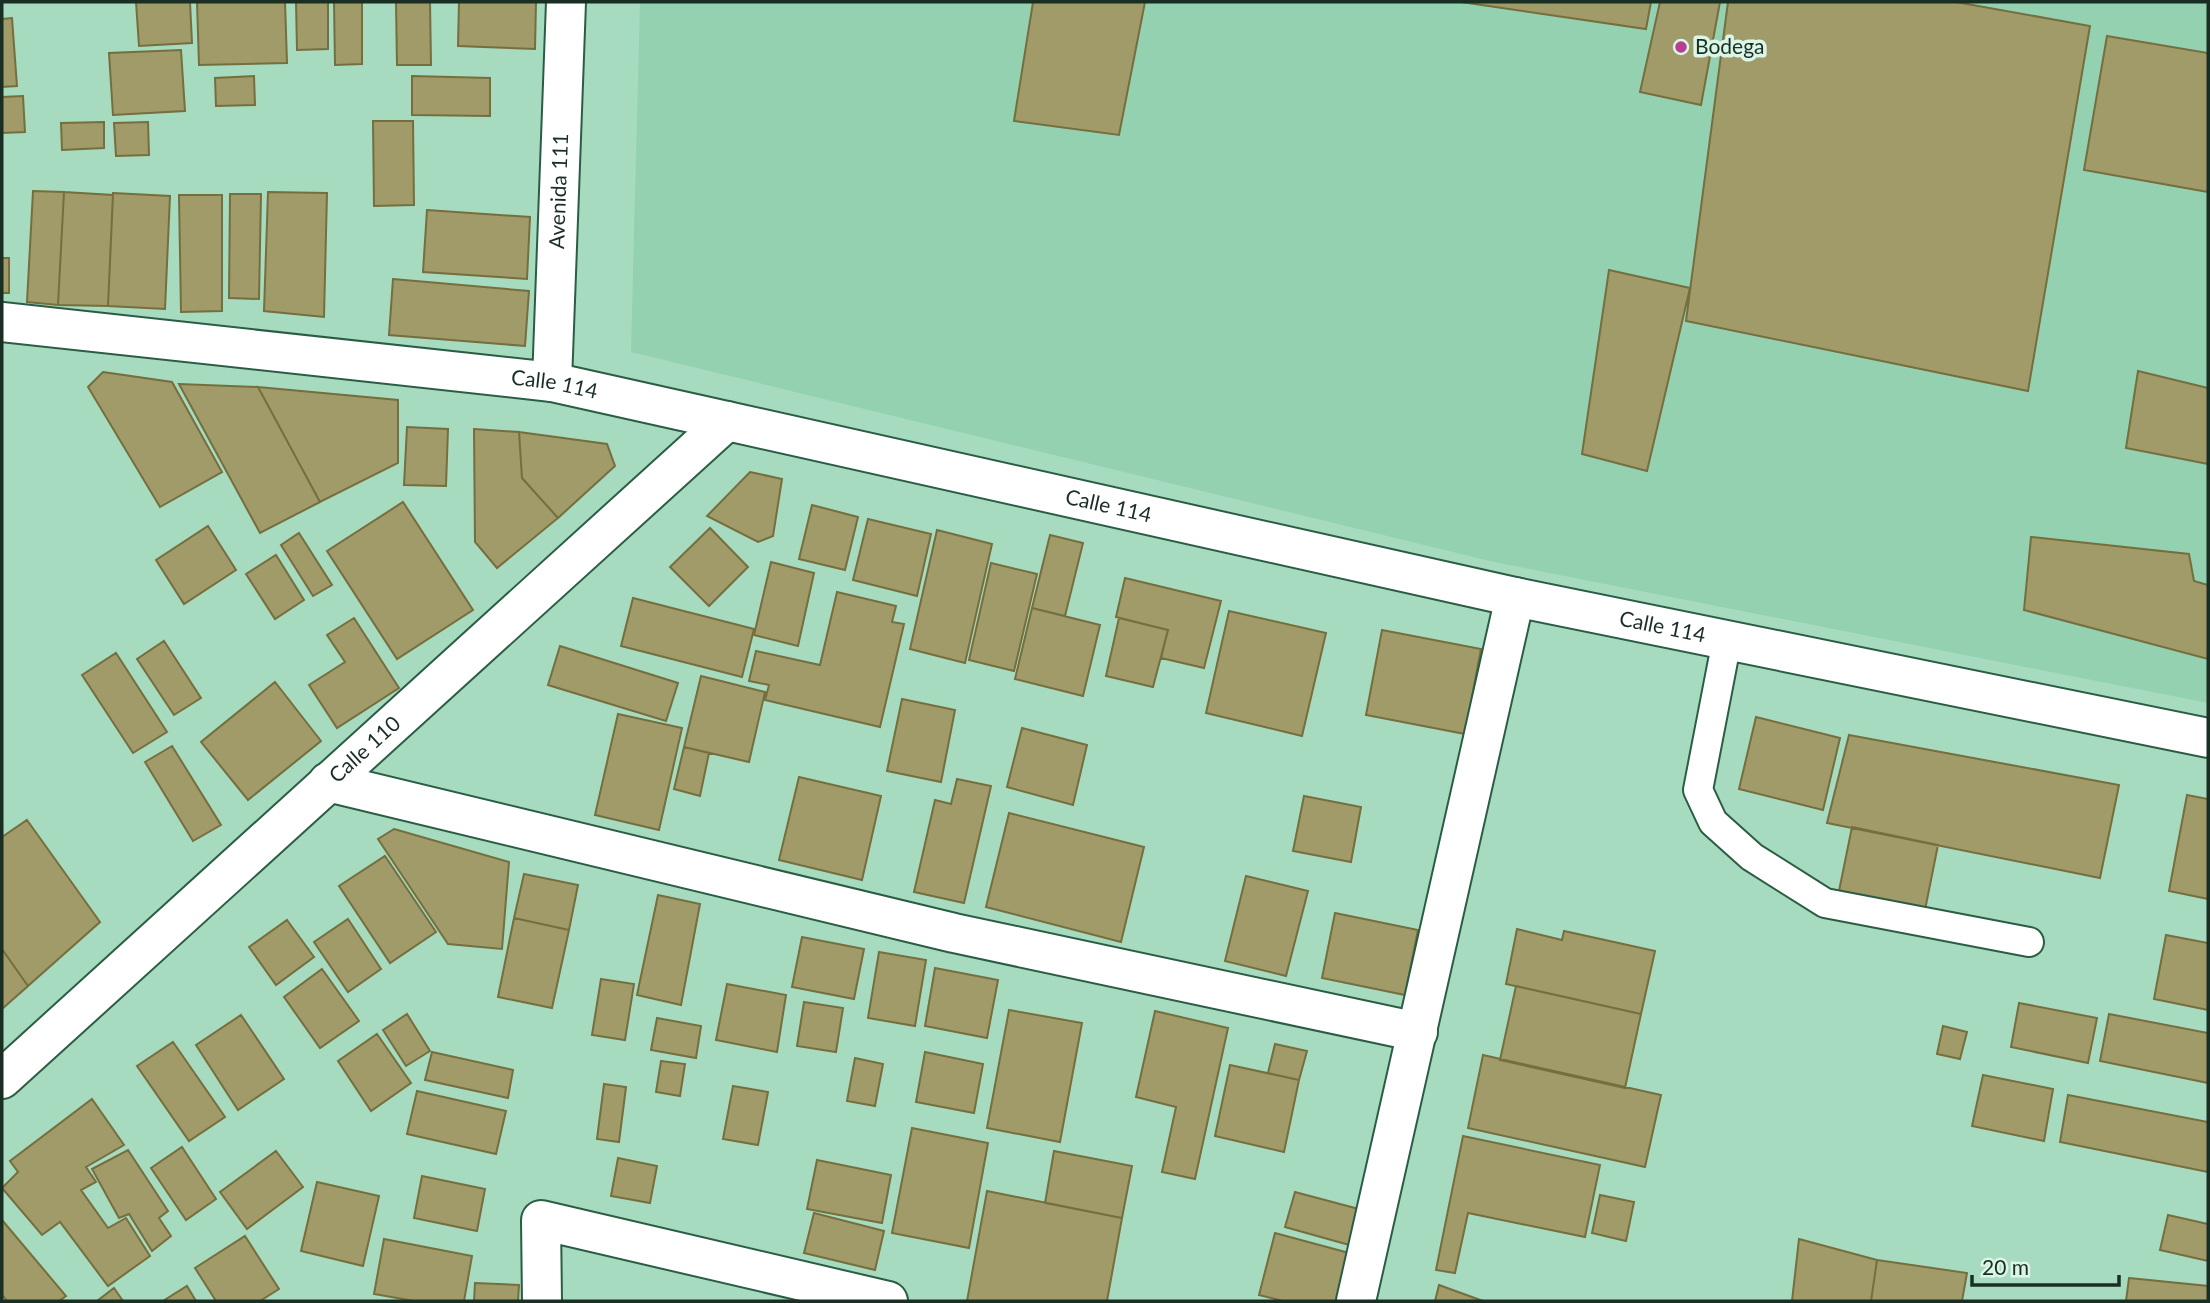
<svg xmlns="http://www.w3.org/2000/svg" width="2210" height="1303" viewBox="0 0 2210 1303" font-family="Lato,sans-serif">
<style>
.built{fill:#93d1b1}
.building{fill:#a19a69;stroke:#756e3e;stroke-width:2}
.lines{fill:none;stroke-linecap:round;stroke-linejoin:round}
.lane-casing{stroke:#2b5d45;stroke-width:32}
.street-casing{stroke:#2b5d45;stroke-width:42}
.secondary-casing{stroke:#2b5d45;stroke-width:42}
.lane{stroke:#fff;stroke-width:28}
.street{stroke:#fff;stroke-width:38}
.secondary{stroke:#fff;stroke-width:38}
.poi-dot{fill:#b63e93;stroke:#dbf5e7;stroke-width:2.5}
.labels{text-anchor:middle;stroke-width:7;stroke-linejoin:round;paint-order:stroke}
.poi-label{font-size:21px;fill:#1a2f24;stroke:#dbf5e7;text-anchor:start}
.street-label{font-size:21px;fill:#1a2f24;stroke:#dbf5e7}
</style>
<rect width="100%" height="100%" fill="#a6dbbf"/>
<path class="built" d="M640 2H2208V703L1494 562 631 352Z"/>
<path class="building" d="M136 2H190L192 43 139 46Z
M197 2H285L287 63 199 65Z
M296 2H328V49L297 50Z
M334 2H362V64L335 65Z
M396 2H430L431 65H397Z
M459 2H536L535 49 458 46Z
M1033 2H1145L1119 135 1014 121Z
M1461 2H1651L1646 29Z
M1660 2H1720L1701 105 1640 92Z
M1728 2H1956L2090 26 2028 391 1686 321Z
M12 18 17 86 2 87V19Z
M2107 36 2208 53V192L2084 170Z
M181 50 185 111 113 115 109 53Z
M254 76 255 105 216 106 215 78Z
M412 76 490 78V116L412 115Z
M23 96 25 132 2 133V97Z
M373 121H413L414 205 374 206Z
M104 122V148L62 150 61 123Z
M148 122 149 155 116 156 114 123Z
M33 191 64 192 58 305 27 302Z
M64 192 113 195 108 306 58 305Z
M268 192 327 193 324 317 264 311Z
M113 193 170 196 165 309 108 306Z
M230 194H261L259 299 229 298Z
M179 195H222V311L181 312Z
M427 210 530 217 527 279 423 272Z
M2 258H9V293H2Z
M1609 270 1690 288 1647 471 1582 454Z
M393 279 529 291 525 346 389 335Z
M2138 371 2208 388V464L2126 448Z
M103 372 172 382 222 472 160 507 88 387Z
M179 384 258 387 320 502 260 533Z
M258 387 398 400V463L320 502Z
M407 427 448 429 446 486 404 485Z
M474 429 519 432 522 478 558 518 497 568 475 542Z
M519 432 607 444 615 466 558 518 522 478Z
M750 472 782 479 773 536 758 542 707 516Z
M403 502 473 610 397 659 327 551Z
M812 505 858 517 845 570 799 559Z
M868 519 931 534 917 596 853 580Z
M208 526 236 570 184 604 156 560Z
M710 528 748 567 709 606 670 567Z
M937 530 992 544 965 663 910 649Z
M299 533 332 585 313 596 281 545Z
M1050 535 1083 543 1065 616 1032 608Z
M2031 537 2189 554 2194 581 2208 585V659L2024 610Z
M276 555 304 600 275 619 246 574Z
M771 562 814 573 798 646 754 635Z
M991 563 1037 574 1014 671 969 660Z
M1125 578 1221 601 1204 668 1161 658 1168 630 1116 617Z
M837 592 896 606 892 622 904 624 880 727 765 700 769 685 749 681 756 651 820 665Z
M633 598 754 629 742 677 621 646Z
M1032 608 1100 625 1083 696 1015 679Z
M1229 611 1326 633 1302 736 1206 713Z
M354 618 399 688 337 728 309 685 345 662 327 635Z
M1119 618 1168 630 1153 687 1106 676Z
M1382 630 1481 649 1465 734 1366 715Z
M164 641 201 698 174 715 137 659Z
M560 646 678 683 666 721 548 685Z
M116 653 167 732 133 753 82 675Z
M701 676 765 692 749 762 684 747Z
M275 682 321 741 248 800 201 742Z
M902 699 955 710 941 782 887 771Z
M618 714 682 728 659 830 595 815Z
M1756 717 1840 738 1823 810 1739 789Z
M1022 728 1087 745 1073 805 1007 787Z
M1849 735 2119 785 2100 878 1827 823Z
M172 746 221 825 193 841 145 762Z
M684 747 709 753 700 796 674 789Z
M799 777 881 796 862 880 779 860Z
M957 779 991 786 964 903 914 892 935 800 951 804Z
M2187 795 2208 799V899L2169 891Z
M1304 796 1361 807 1351 862 1293 851Z
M1009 813 1144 847 1121 942 986 907Z
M27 820 100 922 28 986 2 949V837Z
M1852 827 1938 845 1925 910 1839 891Z
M394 829 509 862 502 949 448 944 378 839Z
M385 856 436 932 390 963 339 886Z
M524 874 578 885 569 930 514 918Z
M1246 876 1308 891 1286 976 1225 961Z
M658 895 700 904 681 1005 637 995Z
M1335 913 1418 930 1405 995 1322 978Z
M514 918 569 930 552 1008 498 997Z
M348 919 381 969 348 992 314 942Z
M287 920 314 957 276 985 249 947Z
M1517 929 1562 940 1564 931 1655 951 1641 1014 1506 984Z
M2166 935 2208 943V1010L2154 999Z
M802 937 864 949 854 999 792 987Z
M2 949 28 986 2 1009Z
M879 952 926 960 915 1026 868 1018Z
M935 968 998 980 987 1038 925 1026Z
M322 969 359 1021 320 1048 284 997Z
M601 979 634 984 625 1040 592 1035Z
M727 984 786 995 777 1052 716 1040Z
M1516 986 1641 1014 1625 1088 1500 1060Z
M804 1002 843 1008 836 1052 797 1046Z
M2019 1003 2097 1018 2088 1063 2011 1047Z
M1009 1010 1082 1023 1060 1142 987 1128Z
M1155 1011 1228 1028 1195 1179 1162 1172 1176 1107 1136 1097Z
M407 1014 430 1051 406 1066 383 1030Z
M2109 1014 2208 1033V1083L2100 1061Z
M241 1015 284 1079 238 1110 196 1045Z
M657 1018 701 1026 696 1058 651 1050Z
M1943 1026 1967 1032 1960 1059 1937 1054Z
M377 1034 411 1083 371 1111 338 1061Z
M173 1042 225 1117 189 1141 137 1066Z
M1275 1044 1307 1051 1299 1080 1268 1073Z
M432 1052 513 1070 508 1098 425 1080Z
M925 1052 983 1064 974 1113 916 1102Z
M1483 1055 1661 1095 1645 1167 1468 1128Z
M855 1058 883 1064 875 1106 847 1101Z
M661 1061 685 1064 680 1096 656 1092Z
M1230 1065 1299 1080 1284 1152 1215 1136Z
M1983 1075 2053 1089 2044 1141 1972 1126Z
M604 1084 626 1087 619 1142 597 1139Z
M733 1086 768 1092 758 1145 723 1139Z
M417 1091 506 1111 496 1154 407 1134Z
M2068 1095 2208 1122V1172L2060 1142Z
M92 1099 124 1145 86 1167 96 1182 81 1190 108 1228 126 1218 150 1256 108 1286 60 1222 42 1235 2 1188 18 1172 10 1161Z
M912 1128 988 1143 969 1248 892 1233Z
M1463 1136 1600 1165 1585 1237 1468 1213 1455 1273 1436 1270Z
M182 1147 216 1199 186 1220 151 1168Z
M128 1150 168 1211 159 1218 171 1236 152 1251 129 1214 119 1218 92 1169Z
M276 1151 303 1187 247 1229 220 1192Z
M1054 1151 1132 1166 1122 1218 1045 1203Z
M618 1158 657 1166 650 1203 611 1196Z
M817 1160 891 1175 882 1223 807 1209Z
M422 1176 485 1189 477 1231 414 1218Z
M317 1182 379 1196 363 1266 301 1251Z
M987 1191 1122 1218 1107 1301H967Z
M1295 1192 1370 1212 1360 1248 1285 1227Z
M1600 1195 1634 1202 1626 1241 1592 1233Z
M814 1213 884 1231 875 1270 804 1253Z
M2168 1215 2208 1224V1261L2160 1250Z
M2 1220 66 1296 59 1301H7L2 1295Z
M1275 1233 1349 1253 1336 1301H1283L1259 1295Z
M245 1236 279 1289 260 1301H216L195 1268Z
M384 1239 472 1256 464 1301H414L374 1294Z
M1799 1239 1877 1260 1871 1301H1792Z
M1877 1260 1967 1273 1962 1301H1871Z
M2129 1278 2208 1286V1301H2126Z
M475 1283 519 1285 518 1301H474Z
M1439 1285 1483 1301H1435Z
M187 1286 196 1301H163Z
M114 1288 123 1301H97Z"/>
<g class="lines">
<defs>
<path id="lane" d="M1727 640 1698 790 1713 822 1752 857 1825 903 2029 942"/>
<g id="street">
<path id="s1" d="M2 322 552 382 727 421"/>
<path id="s2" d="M552 382 566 2"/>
<path d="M328 782 954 933 1418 1032"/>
<path d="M542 1301 541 1220 888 1301"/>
<path d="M1356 1301 1515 597"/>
</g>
<g id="secondary">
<path id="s3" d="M2 1079 727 421 1515 597 2208 738"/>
</g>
</defs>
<use href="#lane" class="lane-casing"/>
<use href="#street" class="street-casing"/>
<use href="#secondary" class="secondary-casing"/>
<use href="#lane" class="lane"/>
<use href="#street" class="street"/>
<use href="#secondary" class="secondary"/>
</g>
<circle class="poi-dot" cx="1681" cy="47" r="7"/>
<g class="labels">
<g class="poi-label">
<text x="1695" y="54">Bodega</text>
</g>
<g class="street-label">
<text dy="7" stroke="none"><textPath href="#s2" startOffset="191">Avenida 111</textPath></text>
<text dy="7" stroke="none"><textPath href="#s1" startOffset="556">Calle 114</textPath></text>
<text dy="7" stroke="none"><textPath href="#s3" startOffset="1370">Calle 114</textPath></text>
<text dy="7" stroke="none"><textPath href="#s3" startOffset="1937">Calle 114</textPath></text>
<text dy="7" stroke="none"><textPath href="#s3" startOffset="490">Calle 110</textPath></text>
</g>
</g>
<rect width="2210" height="1303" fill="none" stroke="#1a2f24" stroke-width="7"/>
<path d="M1972 1275v10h147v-10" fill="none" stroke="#1a2f24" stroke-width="3.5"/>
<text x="1982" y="1275" font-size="21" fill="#1a2f24" stroke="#dbf5e7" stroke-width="5" paint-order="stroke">20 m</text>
</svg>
